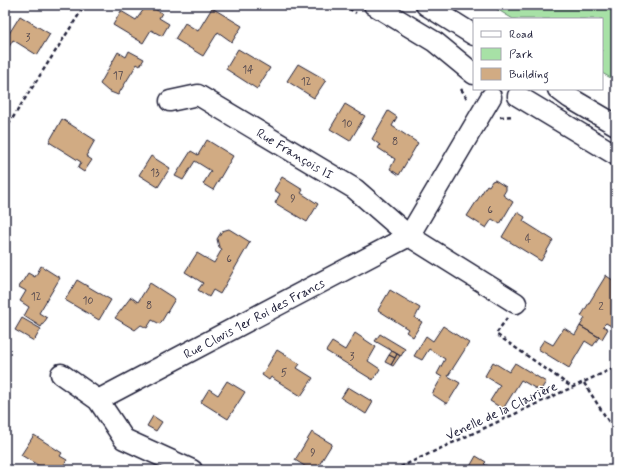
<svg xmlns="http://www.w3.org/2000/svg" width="621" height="475" viewBox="0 0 621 475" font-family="Mynerve,sans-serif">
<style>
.green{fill:#a7e1a6;stroke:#648270}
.building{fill:#d1ab83;stroke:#22223b}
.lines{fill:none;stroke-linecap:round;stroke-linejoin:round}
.minor-casing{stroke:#22223b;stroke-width:23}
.path{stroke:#22223b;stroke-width:2.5;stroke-dasharray:4 3;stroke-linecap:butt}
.minor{stroke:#fff;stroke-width:20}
.labels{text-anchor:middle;stroke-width:3;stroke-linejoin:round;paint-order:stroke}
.number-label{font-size:11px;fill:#4e444d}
.street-label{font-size:13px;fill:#22223b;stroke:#fff}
</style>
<rect width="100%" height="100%" fill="#fff"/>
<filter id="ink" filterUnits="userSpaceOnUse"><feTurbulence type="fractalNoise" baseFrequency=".025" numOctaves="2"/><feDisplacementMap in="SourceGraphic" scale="8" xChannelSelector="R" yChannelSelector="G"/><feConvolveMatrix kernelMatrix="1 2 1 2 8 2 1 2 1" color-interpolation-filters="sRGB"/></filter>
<g filter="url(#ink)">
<path class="green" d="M490 5H613L616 7V81L602 73V19H513Z"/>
<path class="building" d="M147 5 162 13 159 18 169 24 162 36 151 30 143 43 113 25 121 11 136 20Z
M212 8 242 26 232 42 218 32 203 56 175 39 185 23 198 31Z
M20 16 50 34 37 55 13 40 7 50 5 49V40Z
M238 49 270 68 257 89 226 69Z
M129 51 144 59 140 66 137 64 118 95 108 91 100 84 118 52 126 57Z
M298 64 326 80 314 98 287 81Z
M345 104 365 116 350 141 330 129Z
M388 111 397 117 392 126 418 143 399 175 390 169 395 159 378 148 380 145 372 139Z
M62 119 95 140 86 156 92 160 84 172 78 168 81 162 49 142Z
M207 140 233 156 213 190 203 184 211 171 195 161 183 180 175 176 191 151 198 155Z
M151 156 170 168 158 187 139 175Z
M282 177 303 190 301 193 318 204 307 222 275 203 280 194 274 190Z
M495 180 506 187V190L503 195 513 202 500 224 492 219 486 228 467 216 487 185 489 186 492 181Z
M517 212 525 217 523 221 553 240 541 261 502 237Z
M229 229 250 242 220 294 213 290 209 297 198 290 203 283 185 272 197 253 214 263 222 249 219 247 217 239 222 231Z
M41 266 60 278 39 313 47 318 41 327 24 316 29 307 20 301 26 291 19 287 28 273 35 277Z
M605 275 616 282 614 307 616 308V329L606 323 603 326 608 329 602 339 580 326 585 318 581 316 605 277Z
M77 280 111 300 99 320 65 300Z
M150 283 175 299 160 324 152 320 147 328 141 325 135 330 115 318 131 297 138 302Z
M390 290 420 308 415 318 422 322 413 337 406 332 408 329 378 310Z
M5 317 9 319 5 326Z
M22 318 41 329 34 341 15 330Z
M443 326 469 343 448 376 460 383 447 404 432 394 442 377 437 374 445 359 429 349 422 360 414 356 426 336 433 341Z
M580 326 599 337 593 346 585 341 569 368 538 349 544 340 553 345 564 328 575 335Z
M355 333 376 347 368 361 380 369 373 380 326 351 332 342 345 350Z
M380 334 405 349 401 356 375 341Z
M277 350 300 364 297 368 313 378 301 396 271 377 269 380 262 375Z
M392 351 397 354 395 358 389 355Z
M397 354 400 356 393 366 391 365Z
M389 355 395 358 391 365 385 362Z
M493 362 509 372 515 363 546 382 540 391 521 380 503 409 490 401 500 385 485 376Z
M227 381 245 392 228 419 201 402 209 389 218 395Z
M348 387 373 402 366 414 341 398Z
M153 416 162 422 156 431 147 426Z
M312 432 332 444 316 470H311L295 460Z
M34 435 62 453 60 456 67 460 61 470H46L21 455Z
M476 456 486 462 484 464 495 470H468Z"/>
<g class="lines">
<defs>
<g id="minor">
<path d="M374 5 435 42 474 74"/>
<path d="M426 5 474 35"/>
<path d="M558 89 570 98 616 125"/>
<path d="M518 96 616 155"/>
<path id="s1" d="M170 101 198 95 355 189 409 236 516 303"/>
<path d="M61 374 98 400 124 439 192 470"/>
<path id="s2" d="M98 400 409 236 491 97"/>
</g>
</defs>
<use href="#minor" class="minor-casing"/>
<path class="path" d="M343 5 356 13
M461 89 468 100
M500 117 513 116
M5 130 85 5
M507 318 496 334 573 388
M584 383 616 433
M394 470 616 367"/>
<use href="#minor" class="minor"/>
</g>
</g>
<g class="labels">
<g class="number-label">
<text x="28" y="41">3</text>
<text x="248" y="73">14</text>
<text x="118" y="79">17</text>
<text x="306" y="85">12</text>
<text x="347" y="127">10</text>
<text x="395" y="145">8</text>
<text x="155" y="176">13</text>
<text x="293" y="202">9</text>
<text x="490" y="213">6</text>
<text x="528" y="242">4</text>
<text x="229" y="262">6</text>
<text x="36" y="300">12</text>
<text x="88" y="304">10</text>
<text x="149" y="309">8</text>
<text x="601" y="310">2</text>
<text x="352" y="360">3</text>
<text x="284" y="376">5</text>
<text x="313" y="456">9</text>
</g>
<g class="street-label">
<text dy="5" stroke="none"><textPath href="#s1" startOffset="142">Rue François II</textPath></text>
<text dy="5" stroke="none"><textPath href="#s2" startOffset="176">Rue Clovis 1er Roi des Francs</textPath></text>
<text transform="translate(501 410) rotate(-25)" y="5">Venelle de la Clairière</text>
</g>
</g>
<rect width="621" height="475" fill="none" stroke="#fff" stroke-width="20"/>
<rect x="10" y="10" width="601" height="455" fill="none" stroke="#22223b" stroke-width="1.5" filter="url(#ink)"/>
<rect x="473" y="18" width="130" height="72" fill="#ffffff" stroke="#a7a7b1"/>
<rect x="481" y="31" width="20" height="6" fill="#ffffff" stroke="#a7a7b1"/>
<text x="509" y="38" font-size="12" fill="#22223b">Road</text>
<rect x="481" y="48" width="20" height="12" fill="#a7e1a6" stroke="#a7a7b1"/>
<text x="509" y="58" font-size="12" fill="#22223b">Park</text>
<rect x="481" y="68" width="20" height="12" fill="#d1ab83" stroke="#a7a7b1"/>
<text x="509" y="78" font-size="12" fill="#22223b">Building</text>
</svg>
